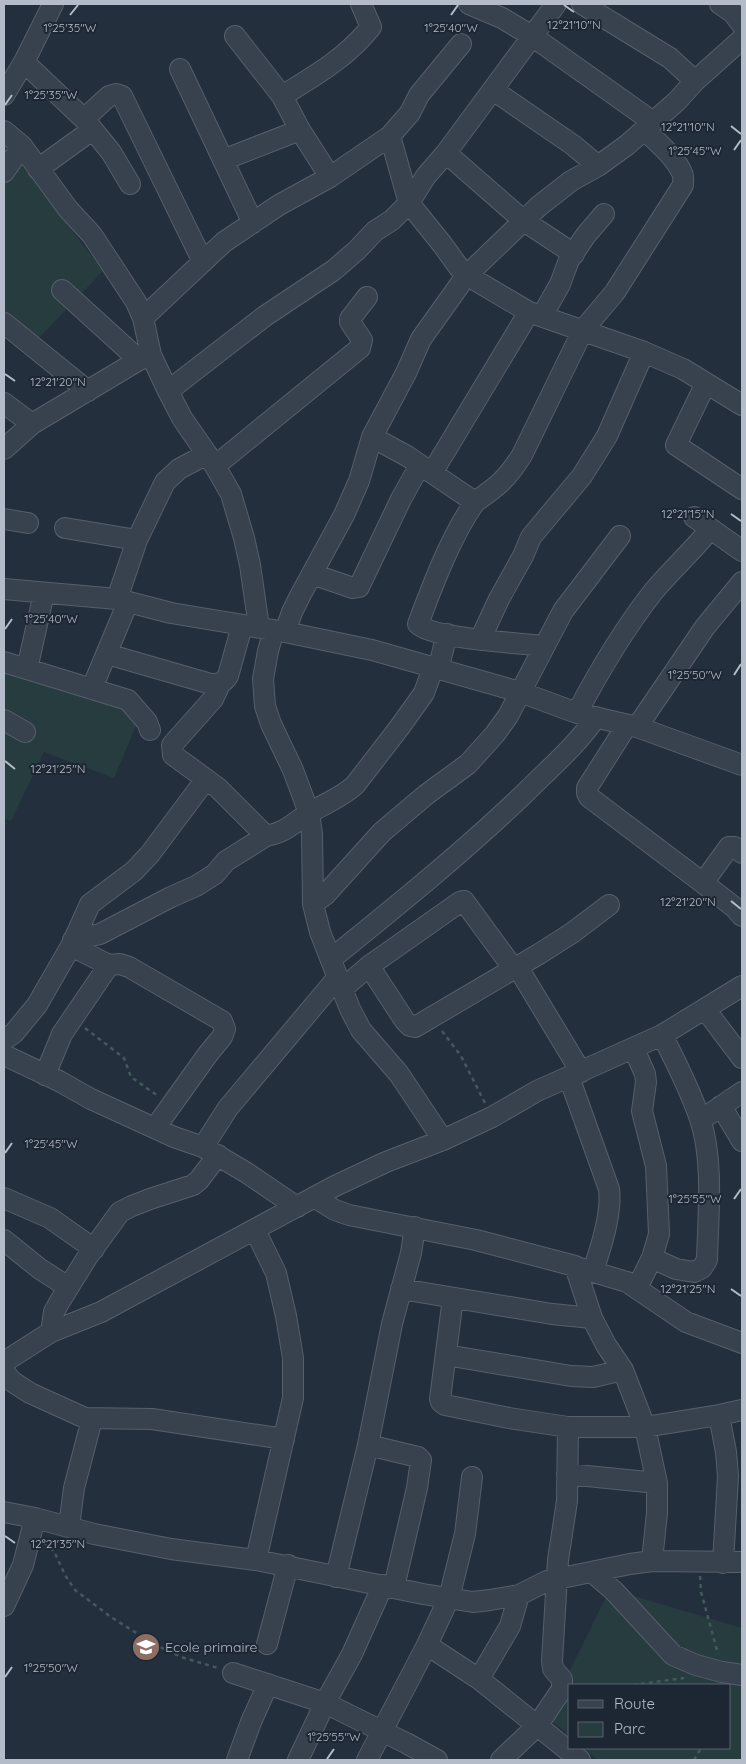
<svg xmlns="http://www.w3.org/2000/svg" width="746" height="1764" viewBox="0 0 746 1764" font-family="Quicksand,sans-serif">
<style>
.green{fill:#263c3f}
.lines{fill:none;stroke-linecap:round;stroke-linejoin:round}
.minor-casing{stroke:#565f6c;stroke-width:22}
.path{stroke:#44595c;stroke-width:2.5;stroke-dasharray:4 4;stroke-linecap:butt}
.minor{stroke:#38414e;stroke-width:20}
.ticks{fill:none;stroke:#b4bcc9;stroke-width:2}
.labels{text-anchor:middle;stroke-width:4;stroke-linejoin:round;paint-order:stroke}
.poi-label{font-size:14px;fill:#b4bcc9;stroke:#1d2633;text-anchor:start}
.ticks-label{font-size:12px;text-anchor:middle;fill:#b4bcc9;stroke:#1d2633;stroke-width:4;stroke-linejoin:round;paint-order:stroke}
</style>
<rect width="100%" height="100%" fill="#242f3e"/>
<path class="green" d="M6 144 103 271 37 340 4 314V147Z
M4 664 144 707 114 778 44 752 11 821 4 819Z
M610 1589 742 1628V1760H598L583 1748H730V1685H570V1736L547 1717Z"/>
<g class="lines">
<defs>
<path id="minor" d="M469 4 502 18 532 36 653 122
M582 4 670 58 695 81
M720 4 733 13 742 25
M235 36 282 96 300 130 330 177
M461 44 419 95 410 113 390 136 409 203 442 244 463 273 529 312 644 352 683 369 742 405
M24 62 84 119 111 152 130 184
M180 69 253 223
M493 90 573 145 598 166
M4 95 24 62 53 4
M282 96C316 75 346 58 371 27L361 4
M84 119 109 96 116 94 122 96 203 262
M4 131 22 146 68 209 92 235 136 302 143 318 151 355 168 391 182 418 215 466 231 494 244 538 250 565 259 627
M446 153 524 221 574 254
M223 160 300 130
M38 169 92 130
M4 172 22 146
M62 290 139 360
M542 316 560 284 569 260 586 235 604 214
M143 318 224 242 279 205 330 177 390 136
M4 323 88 391
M706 383 676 445 742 489
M168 391 265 316 334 270 357 250 375 231 392 220 409 203 426 176 446 153 556 4
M4 403 32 424
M372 437 407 456 475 502C451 536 433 584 418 624 432 639 521 643 544 646
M4 449 32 424 139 360 151 355
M215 466 360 348 362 340 350 322V319L367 297
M432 473 529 312
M475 502C498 486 507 479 522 455L583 330 615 292 683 185C683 181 684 176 682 173 676 158 657 141 644 130
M694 517 742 551
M4 519 28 523
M65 528 137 540 117 599
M137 540 165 482 179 469 207 454
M312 574 353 588 359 587 401 499 420 465
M4 589 117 599 171 613 285 632 372 650 520 692 577 713 637 727 742 765
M274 630 268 651 263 679 265 706 271 724 293 770 309 813 312 834 313 904 320 932 350 1009 361 1030 399 1074 443 1140
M285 632 292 612 301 594 344 515 359 481 372 437 406 373 421 339 466 276 539 206 571 181 598 166 627 145 677 101 695 81 742 39
M480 640 499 599 523 556 531 537 582 476 607 436 644 352
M107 654 211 684C220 684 223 683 228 676L242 626
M4 662 128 700 147 722 150 730
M27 669 44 593
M438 670 447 634
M220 684 213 699 172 745 173 755 218 788 266 836C288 832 293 822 311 812 326 803 342 797 355 785L399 728 424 693 433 668
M92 688 128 602
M577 713C599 671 624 629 653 592 671 570 693 551 710 529
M4 720 25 732
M627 725 587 788V793L589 797 703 883
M637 727 705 627 742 582
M742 853 735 847H729L703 883 734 907 742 916
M313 904 325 895 382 832 427 794 468 764 495 734 508 716 563 611 620 536
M73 940 100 934 171 897 196 886 215 874 226 861 266 836
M71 946 109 965
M331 959C398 905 466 850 528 790 552 766 577 745 596 717
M369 966 405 1021 410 1026 415 1027 539 954 572 933 609 905
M517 966 581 1072
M342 989 369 966 460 902 464 901 513 968
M705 1009 742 1058
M4 1040 14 1033 37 1005 71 946 90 904 134 871 150 854 206 779
M634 1049 645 1074 646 1082 642 1111 656 1166 659 1234 652 1258 637 1288
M4 1055 59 1081 91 1099 174 1137 203 1147 247 1173 297 1207
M45 1075 62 1034 109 965 120 964 129 967 222 1021 225 1029 222 1037 208 1054 155 1128
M569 1077 609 1189C612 1214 601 1247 593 1271
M721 1106 742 1141
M701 1120 742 1092
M203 1147 228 1108 338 977
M314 1197 335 1210 349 1215 476 1240 575 1266 592 1318 606 1345 623 1370 645 1427 657 1483V1513L652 1561
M4 1198 50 1218 94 1249
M255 1230 276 1273 286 1316 293 1358V1398L256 1560
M4 1240 40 1269 68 1287
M652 1258 676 1269 694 1272 702 1268 707 1260C708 1217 714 1160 700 1119 690 1090 676 1062 662 1035
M580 1268 627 1282 686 1322 742 1343
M401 1289 552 1314 592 1318
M453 1298 440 1399 441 1402 445 1405 509 1418 568 1427H645L719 1415 726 1452 728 1476 723 1563
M51 1332 54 1312 60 1301 88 1256 120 1212 132 1206 150 1199 193 1185 199 1180 218 1155
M446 1355 571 1376 593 1377 623 1370
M4 1362 51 1332 101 1312 335 1186 386 1162 443 1140 492 1117 537 1091 662 1035 742 986
M4 1372 13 1382 30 1393 85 1418 152 1419 284 1439
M719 1415 742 1410
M368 1445 418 1457 421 1460 417 1488 394 1587
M567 1474 657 1483
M472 1477 465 1534 449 1598 427 1645 479 1679 580 1760
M4 1512 35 1518 94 1534 171 1549 256 1560 423 1594 473 1602 490 1600 519 1595 547 1581 630 1564 652 1561 742 1562
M69 1527 74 1488 92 1419
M593 1573 614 1591 673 1655 696 1665 722 1672 742 1675
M336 1577 368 1445 392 1324 411 1253 415 1227
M4 1606 23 1565 35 1518
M267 1644 288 1565
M233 1673 325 1703 406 1743 437 1760
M479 1679 510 1626 519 1595
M237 1760 251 1722 268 1684
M298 1760 325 1703 352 1654 383 1585
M367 1760 427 1645
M501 1760 537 1726 562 1689V1679L553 1669 552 1661 558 1560 567 1501 568 1427"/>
</defs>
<use href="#minor" class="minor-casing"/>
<path class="path" d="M85 1028 124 1058 131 1077 158 1096
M442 1031 461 1056 485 1103
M44 1543 54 1551 65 1575 75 1590 111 1617 154 1644 181 1657 218 1668
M700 1576 701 1592 718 1654
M633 1685 684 1678
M694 1760 701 1748"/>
<use href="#minor" class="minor"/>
</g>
<path class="ticks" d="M564 5 574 12M70 15 78 5M451 15 458 5M5 105 12 95M731 126 741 134M734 150 741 140M5 374 15 381M731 514 741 521M5 629 12 619M734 675 741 664M5 761 15 769M731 901 741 909M5 1153 12 1143M734 1199 741 1189M731 1289 741 1296M5 1536 15 1543M5 1677 12 1667M327 1759 334 1749"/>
<defs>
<symbol id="school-disc" viewBox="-11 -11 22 22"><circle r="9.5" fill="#8d6e63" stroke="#1d2633"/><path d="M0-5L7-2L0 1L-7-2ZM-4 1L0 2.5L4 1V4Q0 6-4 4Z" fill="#fff"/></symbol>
</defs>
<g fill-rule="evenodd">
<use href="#school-disc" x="130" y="1631" width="32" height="32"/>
</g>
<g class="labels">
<g class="poi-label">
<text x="165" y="1652">Ecole primaire</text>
</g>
</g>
<g class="ticks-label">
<text x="574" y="29">12°21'10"N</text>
<text x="70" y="32">1°25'35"W</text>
<text x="451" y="32">1°25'40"W</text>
<text x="51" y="99">1°25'35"W</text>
<text x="688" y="131">12°21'10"N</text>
<text x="695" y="155">1°25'45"W</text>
<text x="58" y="386">12°21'20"N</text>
<text x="688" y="518">12°21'15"N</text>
<text x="51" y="623">1°25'40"W</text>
<text x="695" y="679">1°25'50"W</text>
<text x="58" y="773">12°21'25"N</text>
<text x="688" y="906">12°21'20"N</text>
<text x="51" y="1148">1°25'45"W</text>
<text x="695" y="1203">1°25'55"W</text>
<text x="688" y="1293">12°21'25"N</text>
<text x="58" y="1548">12°21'35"N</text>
<text x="51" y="1672">1°25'50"W</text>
<text x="334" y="1741">1°25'55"W</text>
</g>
<rect width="746" height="1764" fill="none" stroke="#b4bcc9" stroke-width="10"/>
<rect x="568" y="1684" width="162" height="65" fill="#1d2633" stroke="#59626f"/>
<rect x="578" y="1700" width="25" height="8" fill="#38414e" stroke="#59626f"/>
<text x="614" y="1709" font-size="15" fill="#b4bcc9">Route</text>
<rect x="578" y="1722" width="25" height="15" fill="#263c3f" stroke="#59626f"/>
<text x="614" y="1734" font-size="15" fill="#b4bcc9">Parc</text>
</svg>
